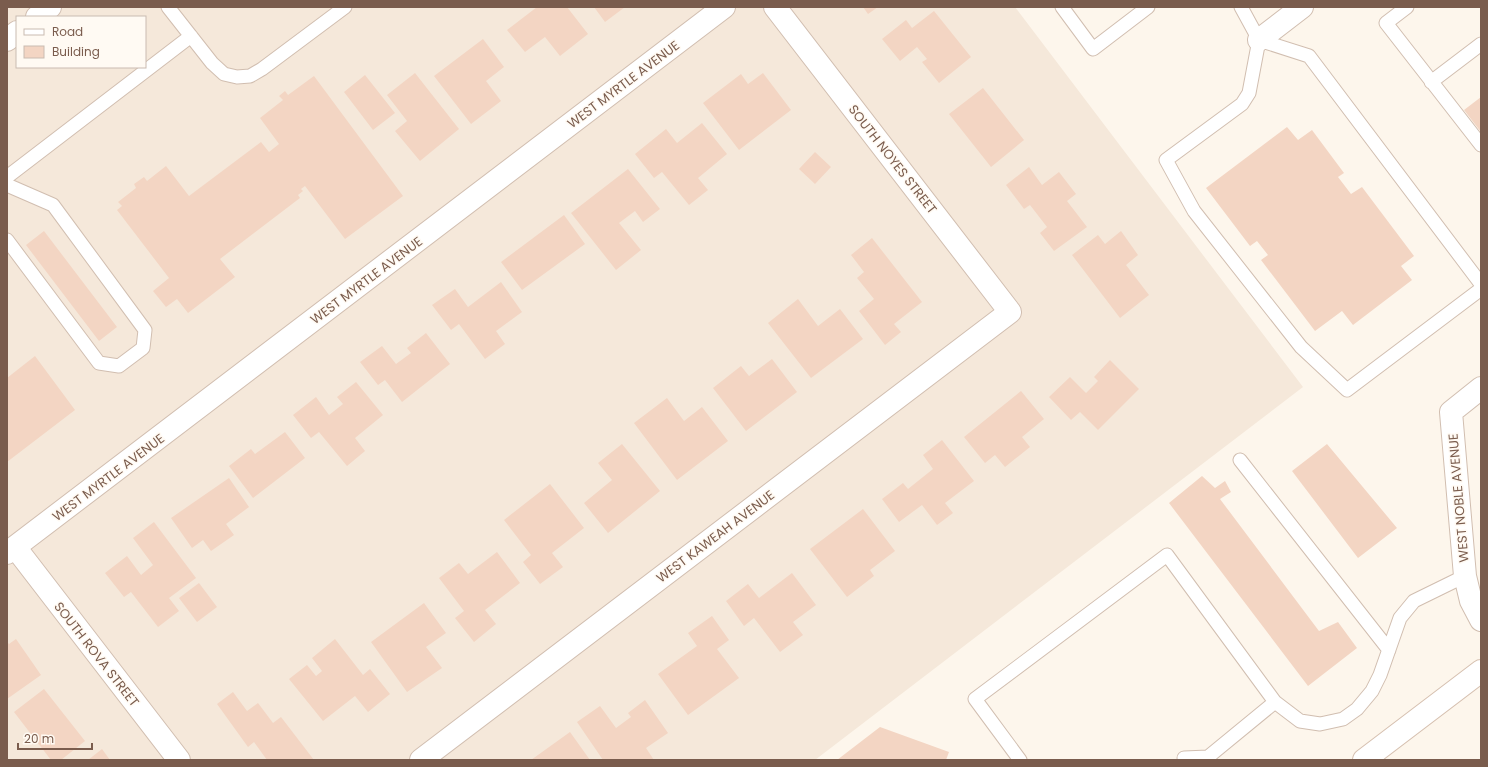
<svg xmlns="http://www.w3.org/2000/svg" width="1488" height="767" viewBox="0 0 1488 767" font-family="Poppins,sans-serif">
<style>
.residential{fill:#f5e8da;fill-rule:evenodd}
.building{fill:#f3d5c3}
.lines{fill:none;stroke-linecap:round;stroke-linejoin:round}
.service-casing{stroke:#d1beb0;stroke-width:15}
.minor-casing{stroke:#d1beb0;stroke-width:24}
.tertiary-casing{stroke:#d1beb0;stroke-width:24}
.secondary-casing{stroke:#d6c0b0;stroke-width:24}
.service{stroke:#fff;stroke-width:13}
.minor{stroke:#fff;stroke-width:22}
.tertiary{stroke:#fff;stroke-width:22}
.secondary{stroke:#fff;stroke-width:22}
.labels{text-anchor:middle;stroke-width:3;stroke-linejoin:round;paint-order:stroke}
.street-label{font-size:13px;fill:#7a5c4d;stroke:#fffaf3}
</style>
<rect width="100%" height="100%" fill="#fdf6ec"/>
<path class="residential" d="M7 7H1015L1303 387 815 760H7ZM17 17H145V67H17Z"/>
<path class="building" d="M537 7H567L588 34 560 56 545 37 525 52 507 30Z
M594 7H625L605 22Z
M863 7H878L868 14Z
M934 11 971 57 939 83 922 62 927 59 917 47 900 61 882 39 906 20 912 28Z
M483 39 504 67 486 81 501 101 471 124 434 76Z
M415 73 459 129 420 161 395 131 407 121 387 95Z
M763 73 791 110 739 150 703 103 741 74 748 84Z
M365 75 395 113 373 130 344 92Z
M314 76 403 196 345 239 305 186 301 189 303 191 298 195 300 198 220 259 235 277 188 313 177 299 166 307 153 291 169 278 117 210 122 206 118 202 136 188 134 184 144 177 147 181 166 166 189 196 261 142 269 152 279 144 260 118 283 100 279 96 285 91 288 95Z
M983 88 1024 140 991 167 949 114Z
M1481 97V132L1464 110Z
M702 123 727 154 698 178 708 190 689 205 662 172 654 178 635 154 666 129 677 143Z
M1287 127 1298 140 1312 130 1344 173 1338 177 1351 194 1362 187 1414 256 1401 266 1412 280 1353 325 1342 311 1315 331 1261 260 1268 255 1257 241 1250 246 1206 188Z
M815 152 831 167 815 184 799 169Z
M1029 167 1042 185 1059 172 1076 194 1067 201 1087 227 1054 251 1040 233 1047 227 1030 205 1024 209 1006 185Z
M628 169 660 209 643 222 635 211 619 223 641 250 616 270 571 213Z
M564 215 585 244 522 290 501 262Z
M44 231 117 327 99 341 26 245Z
M1121 231 1138 255 1126 265 1149 295 1120 318 1072 255 1098 235 1105 244Z
M872 238 922 302 894 324 901 332 885 345 859 311 874 299 857 278 864 272 851 255Z
M501 282 522 312 496 331 505 344 485 359 459 324 451 330 432 305 455 289 468 307Z
M798 299 818 326 840 309 863 339 811 378 768 323Z
M426 333 450 364 402 402 385 380 378 385 360 362 382 346 396 364 411 353 407 348Z
M35 356 75 410 7 462V378Z
M772 359 797 392 746 431 713 388 741 366 749 376Z
M1110 360 1139 389 1098 430 1080 412 1071 420 1049 397 1070 377 1086 393 1098 381 1094 377Z
M356 382 383 415 355 438 365 451 347 466 319 432 311 438 293 415 316 397 329 415 343 404 337 397Z
M1021 391 1044 419 1022 437 1030 447 1005 467 995 455 985 463 964 437Z
M667 398 684 421 702 407 728 441 677 480 634 423Z
M285 432 305 458 253 498 229 466 251 449 255 454Z
M942 440 974 481 945 503 953 513 937 525 922 505 899 522 882 499 903 483 908 489 933 469 923 455Z
M622 444 660 491 608 533 584 503 612 480 598 463Z
M1327 444 1397 528 1358 558 1292 471Z
M1202 476 1215 488 1225 481 1231 492 1220 499 1319 631 1338 622 1357 648 1308 686 1169 503Z
M229 478 249 507 226 524 234 535 211 551 203 540 192 548 171 518Z
M550 484 584 528 552 553 563 567 540 584 523 562 531 555 504 520Z
M863 509 895 551 870 570 874 576 847 597 810 549Z
M154 522 196 578 169 598 179 611 158 627 131 592 124 597 105 573 127 556 141 575 153 565 133 538Z
M497 552 520 583 485 610 496 624 474 642 455 618 464 611 439 578 459 563 468 574Z
M792 573 816 605 793 622 803 635 780 652 754 618 744 626 726 601 748 584 759 598Z
M199 583 217 607 197 622 179 598Z
M424 603 446 633 426 647 442 668 407 692 371 642Z
M712 616 729 640 717 649 739 678 688 715 658 674 697 646 688 633Z
M16 639 41 675 7 699V642L9 644Z
M335 639 363 675 370 669 390 694 368 712 355 696 323 721 289 679 307 665 316 676 322 671 312 658Z
M44 689 85 741 61 760H51L14 712Z
M233 692 247 711 258 703 273 723 281 717 314 760H267L254 742 248 747 217 704Z
M645 700 668 733 646 748 654 760H603L577 722 600 706 616 728 631 717 628 713Z
M880 727 949 752 946 760H837Z
M570 732 590 760H531Z
M102 749 110 760H88Z"/>
<g class="lines">
<defs>
<path id="service" d="M168 7 212 63 224 74 237 77 250 76 262 69 345 7
M1062 7 1093 49 1148 7
M1241 7 1259 40 1249 93 1242 104 1166 160 1194 211 1301 347 1347 390 1481 289
M1407 7 1386 23 1481 145
M1259 40 1309 56 1481 284
M1431 82 1481 44
M7 177 191 36
M7 185 53 205 145 330 143 348 119 366 99 363 7 240
M1240 460 1389 650
M1184 758 1208 757
M1020 760 975 699 1167 555 1275 702
M1210 760 1208 757 1275 702 1300 721 1320 724 1343 719 1357 709 1372 691 1380 675 1400 618 1414 601 1465 576"/>
<path id="minor" d="M1259 40 1302 7
M1481 388 1451 412 1465 576 1471 601 1481 620
M15 547 179 760
M7 553 724 7
M421 760 1010 312 775 7"/>
<path id="tertiary" d="M37 17 50 7
M7 40 17 32"/>
<path id="secondary" d="M1364 760 1481 671"/>
</defs>
<use href="#service" class="service-casing"/>
<use href="#minor" class="minor-casing"/>
<use href="#tertiary" class="tertiary-casing"/>
<use href="#secondary" class="secondary-casing"/>
<use href="#service" class="service"/>
<use href="#minor" class="minor"/>
<use href="#tertiary" class="tertiary"/>
<use href="#secondary" class="secondary"/>
</g>
<g class="labels">
<g class="street-label">
<text transform="translate(623 84) rotate(-37)" y="5">WEST MYRTLE AVENUE</text>
<text transform="translate(893 159) rotate(52)" y="5">SOUTH NOYES STREET</text>
<text transform="translate(366 280) rotate(-37)" y="5">WEST MYRTLE AVENUE</text>
<text transform="translate(108 477) rotate(-37)" y="5">WEST MYRTLE AVENUE</text>
<text transform="translate(1458 498) rotate(-95)" y="5">WEST NOBLE AVENUE</text>
<text transform="translate(715 536) rotate(-37)" y="5">WEST KAWEAH AVENUE</text>
<text transform="translate(97 654) rotate(52)" y="5">SOUTH ROVA STREET</text>
</g>
</g>
<rect width="1488" height="767" fill="none" stroke="#7a5c4d" stroke-width="16"/>
<rect x="16" y="16" width="130" height="52" fill="#fffaf3" stroke="#cabbb1"/>
<rect x="24" y="29" width="20" height="6" fill="#ffffff" stroke="#cabbb1"/>
<text x="52" y="36" font-size="12" fill="#7a5c4d">Road</text>
<rect x="24" y="46" width="20" height="12" fill="#f3d5c3" stroke="#cabbb1"/>
<text x="52" y="56" font-size="12" fill="#7a5c4d">Building</text>
<path d="M18 743v6h74v-6" fill="none" stroke="#7a5c4d" stroke-width="2"/>
<text x="24" y="743" font-size="12" fill="#7a5c4d" stroke="#fffaf3" stroke-width="3" paint-order="stroke">20 m</text>
</svg>
